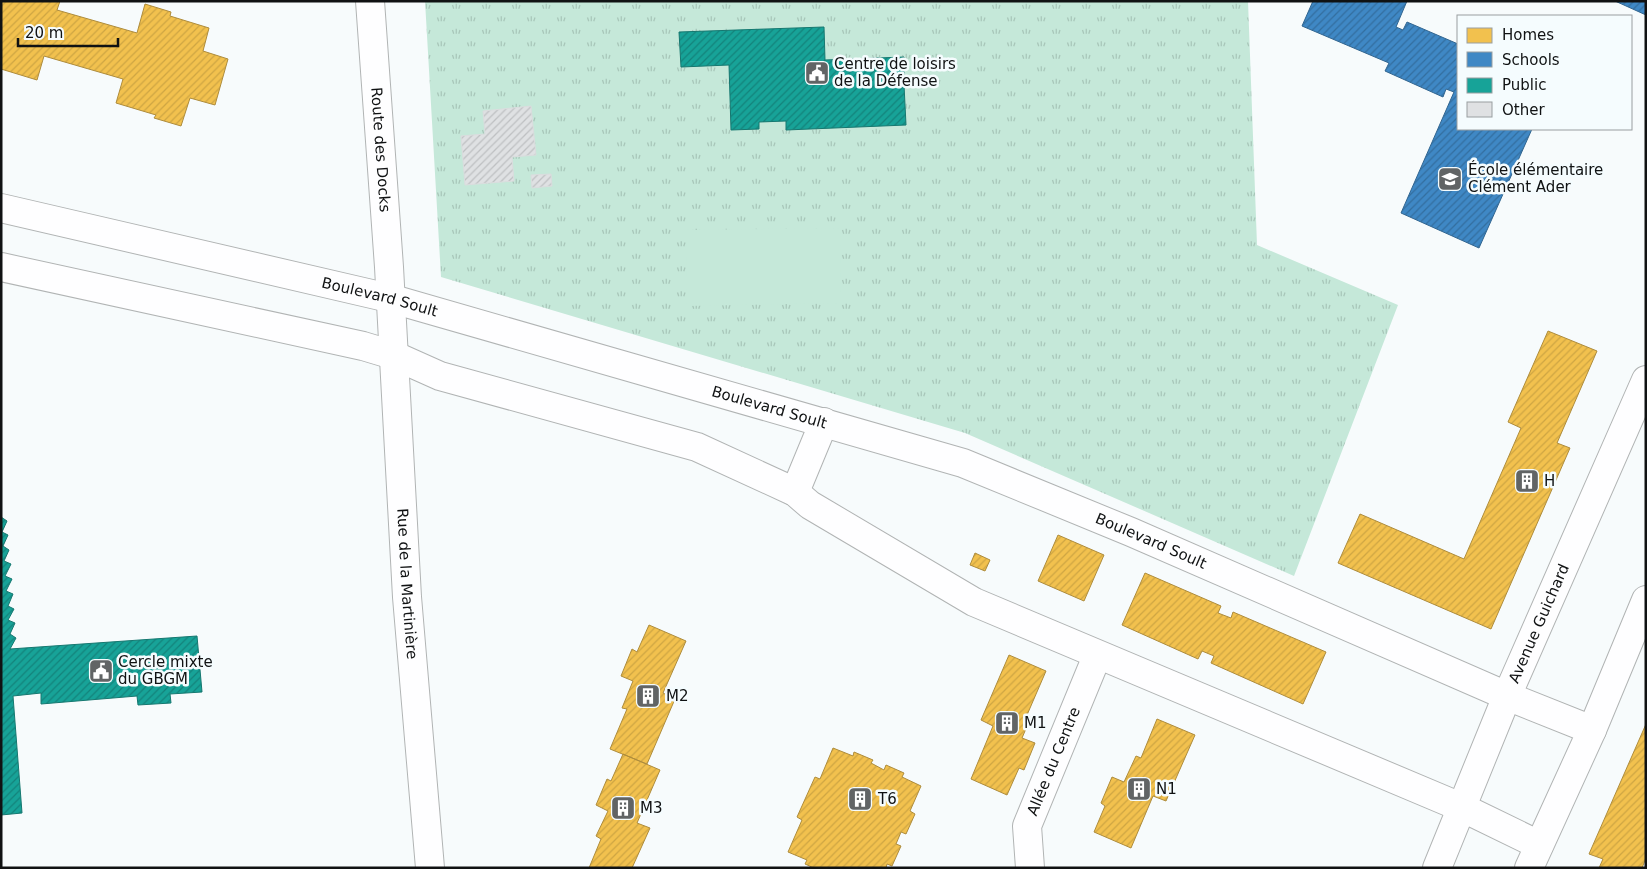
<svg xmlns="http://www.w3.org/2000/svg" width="1647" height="869" viewBox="0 0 1647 869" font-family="'DejaVu Sans',sans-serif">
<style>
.grass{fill:url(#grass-tufts)}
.pitch{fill:#c5e8d9}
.homes{fill:url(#homes-hatch);stroke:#ae8c3c}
.schools{fill:url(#schools-hatch);stroke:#316590}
.public{fill:url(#public-hatch);stroke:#157870}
.building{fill:url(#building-hatch);stroke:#daddde}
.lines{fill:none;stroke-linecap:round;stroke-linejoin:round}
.street-casing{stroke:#b1b4b4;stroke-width:30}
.street{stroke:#fefeff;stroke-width:28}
.labels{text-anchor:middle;stroke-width:5;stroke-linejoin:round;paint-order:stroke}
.poi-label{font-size:15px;fill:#101213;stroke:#f5fcfe;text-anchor:start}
.street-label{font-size:15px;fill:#101213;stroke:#f5fcfe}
</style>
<defs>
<pattern id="grass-tufts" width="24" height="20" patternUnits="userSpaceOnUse" patternTransform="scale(1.25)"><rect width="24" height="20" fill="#c5e8d9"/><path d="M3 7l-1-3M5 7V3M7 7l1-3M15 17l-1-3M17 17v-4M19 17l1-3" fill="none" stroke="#a8c6b9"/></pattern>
<pattern id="homes-hatch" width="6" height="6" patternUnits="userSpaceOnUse" patternTransform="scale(1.25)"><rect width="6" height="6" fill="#f2c14e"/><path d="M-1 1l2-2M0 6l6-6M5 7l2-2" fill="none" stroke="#cea543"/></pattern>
<pattern id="schools-hatch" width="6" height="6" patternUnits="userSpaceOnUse" patternTransform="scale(1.25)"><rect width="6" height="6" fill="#3f88c5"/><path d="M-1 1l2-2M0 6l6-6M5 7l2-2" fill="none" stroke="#336e9f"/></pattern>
<pattern id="public-hatch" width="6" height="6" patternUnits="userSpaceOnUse" patternTransform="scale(1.25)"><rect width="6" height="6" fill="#17a398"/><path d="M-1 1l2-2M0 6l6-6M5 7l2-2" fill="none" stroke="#13837b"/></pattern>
<pattern id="building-hatch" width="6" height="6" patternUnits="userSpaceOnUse" patternTransform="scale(1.25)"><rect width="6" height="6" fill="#dfe1e3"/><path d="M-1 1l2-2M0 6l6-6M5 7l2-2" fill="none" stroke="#bec0c2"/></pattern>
</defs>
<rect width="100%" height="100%" fill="#f7fbfc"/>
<path class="grass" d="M425 1H1248L1257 245 1398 305 1294 576 965 433 441 277Z"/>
<path class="pitch" d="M840 228 841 303 687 306 686 230Z"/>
<path class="homes" d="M1 1H60L57 10 137 33 145 4 171 12 170 16 209 28 203 51 228 59 215 105 190 98 181 126 154 118 156 115 116 103 123 79 44 56 37 80 1 69Z
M1548 331 1597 351 1557 443 1570 448 1491 629 1338 563 1360 514 1464 559 1521 428 1508 422Z
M1058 535 1104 555 1084 601 1038 581Z
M975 553 990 560 985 571 970 565Z
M1145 573 1221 606 1218 613 1231 618 1233 612 1326 652 1303 704 1211 663 1214 656 1202 651 1198 659 1122 625Z
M649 625 686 641 663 693 675 699 647 764 610 749 627 709 622 708 633 681 621 676 632 649 637 652Z
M1009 655 1046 671 1027 715 1031 717 1022 738 1035 743 1024 770 1019 768 1007 795 971 779 993 726 981 720Z
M1157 719 1195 735 1166 801 1153 796 1131 848 1094 832 1105 806 1101 803 1112 777 1124 782 1136 756 1141 758Z
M1646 724V858L1642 868H1599L1603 859 1589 854Z
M833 748 853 756 854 752 873 760 871 763 884 770 886 765 904 773 902 777 921 786 910 811 915 814 906 834 901 832 896 844 901 846 892 866 887 864 886 868H814L805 864 807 860 788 852 802 820 797 817 815 777 820 779Z
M623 754 660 770 637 823 650 828 632 868H589L601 839 596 836 608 811 596 805 607 779 611 781Z"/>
<path class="schools" d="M1313 1H1407L1396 27 1403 30 1407 22 1458 44V129H1532L1479 248 1401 213 1454 92 1446 89 1443 97 1385 71 1389 63 1302 26Z
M1615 1H1646V15Z"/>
<path class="public" d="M824 27 825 60 904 57V79L885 80V86L904 85 906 125 786 130V121L759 122V129L731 130 729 65 681 67 679 32Z
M1 517 7 521 2 532 8 535 3 546 9 550 4 561 11 564 5 576 12 579 6 591 13 594 8 606 14 609 8 620 15 623 10 634 16 638 10 649 197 636 202 692 170 694 171 703 138 705 137 696 41 704V693L13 696 22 813 1 815Z"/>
<path class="building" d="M531 106 536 155 512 157 514 181 465 185 461 136 485 134 483 111Z
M551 174 552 186 532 188 531 175Z"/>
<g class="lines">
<defs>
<g id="street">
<path id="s1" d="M370 1 389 267 407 597 430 868"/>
<path id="s2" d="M1 208 389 298 963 463 1131 532 1507 696 1592 730"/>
<path d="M1 267 363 346 393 355 440 376 697 447 795 492 810 505 974 602 1463 808 1539 845"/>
<path d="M795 492 824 422"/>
<path id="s3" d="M1030 868 1027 826 1097 656"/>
<path id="s4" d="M1437 868 1507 696 1646 380"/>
<path d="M1529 868 1592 730 1646 600"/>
</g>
</defs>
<use href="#street" class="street-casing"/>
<use href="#street" class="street"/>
</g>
<defs>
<symbol id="civic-square" viewBox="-11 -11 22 22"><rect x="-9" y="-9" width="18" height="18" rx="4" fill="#616465" stroke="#f5fcfe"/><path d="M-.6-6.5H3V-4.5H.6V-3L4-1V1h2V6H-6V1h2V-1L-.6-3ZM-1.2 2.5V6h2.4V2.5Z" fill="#fff"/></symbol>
<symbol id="school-square" viewBox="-11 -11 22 22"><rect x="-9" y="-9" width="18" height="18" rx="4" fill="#616465" stroke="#f5fcfe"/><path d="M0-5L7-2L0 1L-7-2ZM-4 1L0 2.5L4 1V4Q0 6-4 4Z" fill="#fff"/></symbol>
<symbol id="building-square" viewBox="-11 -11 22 22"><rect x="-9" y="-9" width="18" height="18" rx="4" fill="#616465" stroke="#f5fcfe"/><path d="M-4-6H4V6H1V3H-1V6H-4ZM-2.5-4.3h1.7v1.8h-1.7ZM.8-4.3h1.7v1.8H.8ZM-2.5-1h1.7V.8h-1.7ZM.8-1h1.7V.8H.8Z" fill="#fff"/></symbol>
</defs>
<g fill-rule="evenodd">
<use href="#civic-square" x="803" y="59" width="28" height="28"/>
<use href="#school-square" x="1436" y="165" width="28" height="28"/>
<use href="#building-square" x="1513" y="467" width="28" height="28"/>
<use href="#civic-square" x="87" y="657" width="28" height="28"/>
<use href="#building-square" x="634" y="682" width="28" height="28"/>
<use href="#building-square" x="993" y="709" width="28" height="28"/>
<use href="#building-square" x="1125" y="775" width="28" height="28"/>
<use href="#building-square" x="846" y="785" width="28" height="28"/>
<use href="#building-square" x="609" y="794" width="28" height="28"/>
</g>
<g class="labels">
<g class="poi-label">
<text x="834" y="69">Centre de loisirs<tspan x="834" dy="17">de la Défense</tspan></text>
<text x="1468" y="175">École élémentaire<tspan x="1468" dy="17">Clément Ader</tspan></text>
<text x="1544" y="486">H</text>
<text x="118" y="667">Cercle mixte<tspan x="118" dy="17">du GBGM</tspan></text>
<text x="666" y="701">M2</text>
<text x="1024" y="728">M1</text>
<text x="1156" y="794">N1</text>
<text x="878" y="804">T6</text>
<text x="640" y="813">M3</text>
</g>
<g class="street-label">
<text dy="5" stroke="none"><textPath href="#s1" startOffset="149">Route des Docks</textPath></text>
<text dy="5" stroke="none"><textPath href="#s2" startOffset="389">Boulevard Soult</textPath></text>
<text dy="5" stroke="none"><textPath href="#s2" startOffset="794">Boulevard Soult</textPath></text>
<text dy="5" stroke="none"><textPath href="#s2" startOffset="1199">Boulevard Soult</textPath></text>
<text dy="5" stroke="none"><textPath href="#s1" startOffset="584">Rue de la Martinière</textPath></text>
<text dy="5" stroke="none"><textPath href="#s4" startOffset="265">Avenue Guichard</textPath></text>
<text dy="5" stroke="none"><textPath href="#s3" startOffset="112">Allée du Centre</textPath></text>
</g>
</g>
<rect width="1647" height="869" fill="none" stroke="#101213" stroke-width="5"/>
<rect x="1457" y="15" width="175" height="115" fill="#f5fcfe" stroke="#999ea0"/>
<rect x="1467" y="28" width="25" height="15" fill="#f2c14e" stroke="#999ea0"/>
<text x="1502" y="40" font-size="15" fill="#101213">Homes</text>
<rect x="1467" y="52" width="25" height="15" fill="#3f88c5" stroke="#999ea0"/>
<text x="1502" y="65" font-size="15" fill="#101213">Schools</text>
<rect x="1467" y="78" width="25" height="15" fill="#17a398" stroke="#999ea0"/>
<text x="1502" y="90" font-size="15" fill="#101213">Public</text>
<rect x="1467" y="102" width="25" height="15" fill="#dfe1e3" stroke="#999ea0"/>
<text x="1502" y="115" font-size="15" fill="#101213">Other</text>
<path d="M18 38v8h100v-8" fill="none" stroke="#101213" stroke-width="2.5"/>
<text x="25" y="38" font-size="15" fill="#101213" stroke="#f5fcfe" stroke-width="4" paint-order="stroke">20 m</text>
</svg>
